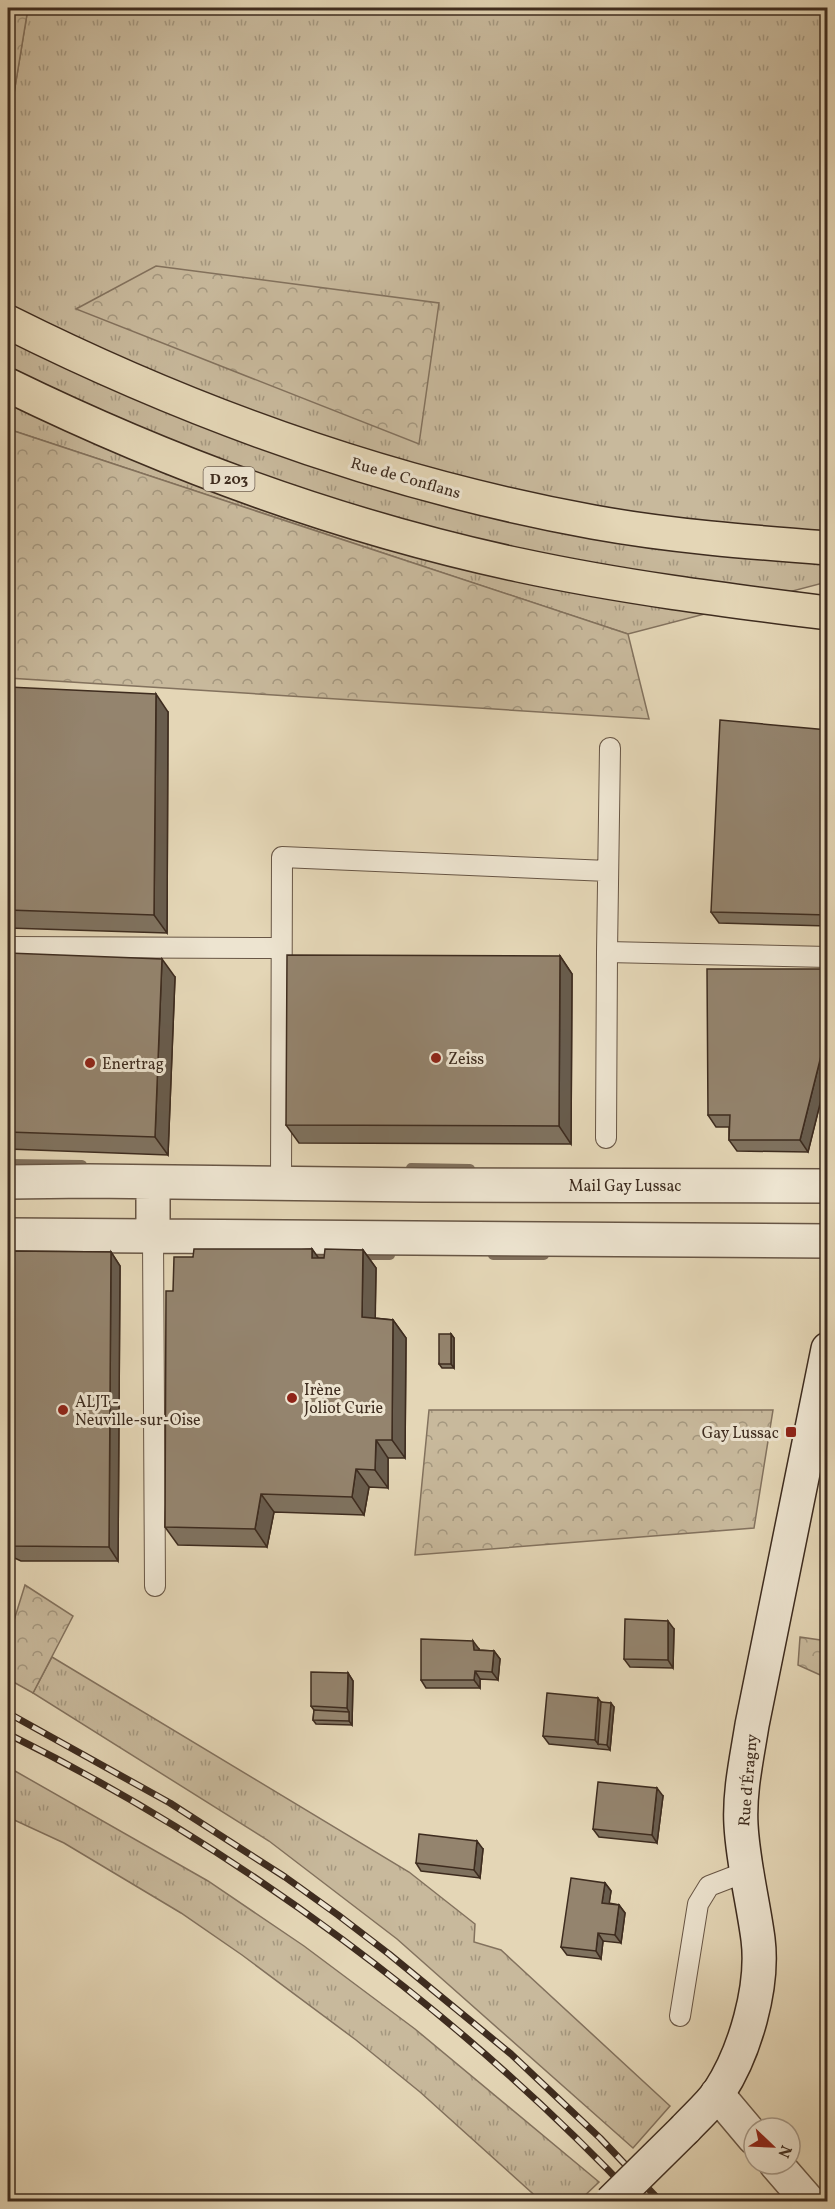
<svg xmlns="http://www.w3.org/2000/svg" width="835" height="2209" viewBox="0 0 835 2209" font-family="Vollkorn,serif">
<style>
.grass{fill:url(#grass-tufts);stroke:#83725e;stroke-width:1.5}
.forest{fill:url(#forest-crowns);stroke:#83725e;stroke-width:1.5}
.lines{fill:none;stroke-linecap:round;stroke-linejoin:round}
.stream{stroke:#806f5b;stroke-width:10}
.lane-casing{stroke:#685645;stroke-width:22}
.street-casing{stroke:#685645;stroke-width:36}
.secondary-casing{stroke:#3e2c1f;stroke-width:36}
.primary-casing{stroke:#3e2c1f;stroke-width:36}
.lane{stroke:#ede4d0;stroke-width:20}
.street{stroke:#ede4d0;stroke-width:33}
.secondary{stroke:#ede4d0;stroke-width:33}
.primary{stroke:#e4d6b6;stroke-width:33}
.rail-casing{stroke:#3e2c1f;stroke-width:7}
.rail{stroke:#ede4d0;stroke-width:4.5;stroke-dasharray:14;stroke-linecap:butt}
.secondary-bridge-casing{stroke:#3e2c1f;stroke-width:36;stroke-linecap:butt}
.secondary-bridge{stroke:#ede4d0;stroke-width:33}
.wall{fill:#7f725f;stroke:#3e2c1f;stroke-width:1.5}
.shaded-wall{fill:#685c4d;stroke:#3e2c1f;stroke-width:1.5}
.building{fill:#94846e;stroke:#3e2c1f;stroke-width:1.5}
.poi-dot{fill:#8f2418;stroke:#ede4d0;stroke-width:2}
.labels{text-anchor:middle;stroke-width:6;stroke-linejoin:round;paint-order:stroke}
.shield{fill:#ede4d0;stroke:#726354;stroke-width:1.5}
.shield-label{font-size:15px;font-weight:bold;fill:#3e2c1f}
.street-label{font-size:16px;fill:#3e2c1f;stroke:#ede4d0}
.poi-label{font-size:16px;fill:#3e2c1f;stroke:#ede4d0;text-anchor:start}
</style>
<defs>
<pattern id="grass-tufts" width="24" height="20" patternUnits="userSpaceOnUse" patternTransform="scale(1.5)"><rect width="24" height="20" fill="#c8b99c"/><path d="M3 7l-1-3M5 7V3M7 7l1-3M15 17l-1-3M17 17v-4M19 17l1-3" fill="none" stroke="#a4977f"/></pattern>
<pattern id="forest-crowns" width="20" height="18" patternUnits="userSpaceOnUse" patternTransform="scale(1.5)"><rect width="20" height="18" fill="#c8b99c"/><path d="M2 6a3 3 0 1 1 6 0M12 15a3 3 0 1 1 6 0" fill="none" stroke="#a4977f"/></pattern>
</defs>
<rect width="100%" height="100%" fill="#e4d6b6"/>
<filter id="stains"><feTurbulence type="fractalNoise" baseFrequency=".00333" numOctaves="4"/><feColorMatrix values="0 0 0 0 .2 0 0 0 0 .09 0 0 0 0 .02 0 0 0 .5 -.17"/></filter>
<radialGradient id="worn" r=".72"><stop offset=".6" stop-color="#630" stop-opacity="0"/><stop offset="1" stop-color="#630" stop-opacity=".3"/></radialGradient>
<path class="grass" d="M28 8H827V582L628 634 8 429V130Z
M52 1657 409 1872 475 1924 474 1942 501 1950 670 2106 633 2148 397 1939 269 1841 33 1693Z
M8 1767 208 1881 304 1946 415 2029 599 2182 579 2201H541L420 2092 356 2040 242 1955 181 1913 64 1843 10 1818 8 1824Z"/>
<path class="forest" d="M8 8H28L8 130Z
M156 266 439 303 419 444 76 309Z
M8 429 628 634 649 719 8 678Z
M429 1410H773L754 1528 415 1555Z
M25 1585 73 1616 33 1693 8 1679V1629L11 1630Z
M800 1637 827 1641V1678L798 1665Z"/>
<g class="lines">
<path class="stream" d="M8 1164 82 1165
M411 1168 470 1169
M302 1254 337 1255
M367 1255H390
M493 1255H544"/>
<defs>
<path id="lane" d="M8 947 281 948
M607 952 610 748
M606 1138 607 952 828 957
M281 1183 282 857 608 871
M153 1237 155 1586
M680 2016 698 1904 709 1886 748 1871"/>
<path id="street" d="M8 1182 89 1181 422 1185 828 1186
M153 1182V1237
M8 1235 828 1241
M717 2094 754 2138
M776 2164 809 2202"/>
<path id="secondary" d="M685 2129C696 2117 710 2105 719 2092 745 2052 764 1987 758 1939 753 1901 743 1863 741 1825 739 1792 747 1757 752 1725L828 1349"/>
<path id="primary" d="M8 322C192 414 391 485 593 522 670 536 749 542 828 548
M8 385C170 464 342 527 519 565 621 587 724 600 828 613"/>
</defs>
<use href="#lane" class="lane-casing"/>
<use href="#street" class="street-casing"/>
<use href="#secondary" class="secondary-casing"/>
<use href="#primary" class="primary-casing"/>
<use href="#lane" class="lane"/>
<use href="#street" class="street"/>
<use href="#secondary" class="secondary"/>
<use href="#primary" class="primary"/>
<defs>
<path id="rail" d="M8 1713 170 1803 285 1877 338 1915 389 1954 511 2054 600 2138 661 2202
M8 1734C237 1847 463 2015 639 2202"/>
</defs>
<use href="#rail" class="rail-casing"/>
<use href="#rail" class="rail"/>
<defs>
<path id="secondary-bridge" d="M611 2202 685 2129"/>
</defs>
<use href="#secondary-bridge" class="secondary-bridge-casing"/>
<use href="#secondary-bridge" class="secondary-bridge"/>
</g>
<path class="wall" d="M8 687 168 712 167 933 8 928Z
M828 730V926L719 923 711 912Z
M8 953 175 977 168 1155 8 1149Z
M560 956 572 974 571 1144 299 1143 286 1125Z
M828 969V1072L808 1152 737 1151 729 1140V1127H716L708 1115Z
M312 1249 318 1258H324L363 1250 376 1268 375 1318 393 1320 406 1338 405 1458H388V1488L369 1487 364 1515 274 1512 267 1547 178 1545 165 1527 173 1291 193 1257Z
M8 1251 111 1252 120 1266 118 1561H21L8 1555Z
M451 1334 454 1338V1368H442L439 1364Z
M674 1629 673 1668 630 1667 624 1659Z
M479 1649V1650L494 1651 500 1659 498 1680 480 1679V1688H426L421 1680Z
M348 1673 353 1681 352 1725 316 1724 313 1720 314 1710 311 1706Z
M601 1702 614 1707 610 1750 549 1744 543 1736Z
M663 1796 657 1843 599 1837 593 1829Z
M483 1849 480 1878 421 1871 416 1863Z
M605 1883 611 1891 609 1903 619 1905 625 1913 621 1943 603 1941 601 1959 567 1955 561 1947Z"/>
<path class="shaded-wall" d="M156 694 168 712 167 933 154 915Z
M560 956 572 974 571 1144 559 1126Z
M162 959 175 977 168 1155 155 1137Z
M828 1028V1072L808 1152 800 1140Z
M312 1249 325 1267 312 1258Z
M363 1250 376 1268 375 1335 362 1317Z
M111 1252 120 1266 118 1561 109 1547Z
M393 1320 406 1338 405 1458 392 1440Z
M451 1334 454 1338V1368L451 1364Z
M376 1440 388 1458V1488L375 1470Z
M356 1469 369 1487 364 1515 352 1497Z
M261 1494 274 1512 267 1547 255 1529Z
M668 1621 674 1629 673 1668 668 1660Z
M473 1641 479 1649 480 1658 474 1650Z
M494 1651 500 1659 498 1680 492 1672Z
M475 1671 480 1679V1688L474 1680Z
M348 1673 353 1681 352 1725 349 1721V1712L347 1708Z
M598 1698 604 1706 598 1744 595 1740Z
M611 1703 614 1707 610 1750 607 1745Z
M657 1788 663 1796 657 1843 652 1835Z
M477 1841 483 1849 480 1878 474 1870Z
M605 1883 611 1891 608 1911 602 1903Z
M619 1905 625 1913 621 1943 615 1935Z
M598 1933 603 1941 601 1959 596 1951Z"/>
<path class="building" d="M8 687 156 694 154 915 8 910Z
M720 720 828 730V915L711 912Z
M8 953 162 959 155 1137 8 1132Z
M287 955 560 956 559 1126 286 1125Z
M707 969H828V1028L800 1140H729L730 1115H708Z
M194 1249H312V1258H324L325 1249 363 1250 362 1317 393 1320 392 1440H376L375 1470 356 1469 352 1497 261 1494 255 1529 165 1527 166 1291H173L174 1257H193Z
M8 1251 111 1252 109 1547 11 1546 8 1545Z
M439 1334H451V1364H439Z
M625 1619 668 1621V1660L624 1659Z
M421 1639 473 1641 474 1650 494 1651 492 1672 475 1671 474 1680H421Z
M311 1672 348 1673 347 1708 311 1706Z
M547 1693 598 1698 595 1740 543 1736Z
M601 1702 611 1703 607 1745 598 1744Z
M314 1710 349 1712V1721L313 1720Z
M598 1782 657 1788 652 1835 593 1829Z
M419 1834 477 1841 474 1870 416 1863Z
M571 1878 605 1883 602 1903 619 1905 615 1935 598 1933 596 1951 561 1947Z"/>
<g class="poi-dot">
<circle cx="436" cy="1058" r="6"/>
<circle cx="90" cy="1063" r="6"/>
<circle cx="292" cy="1398" r="6"/>
<circle cx="63" cy="1410" r="6"/>
<rect x="785" y="1426" width="12" height="12" rx="3"/>
</g>
<g class="labels">
<rect class="shield" x="203.5" y="467" width="51" height="24" rx="4.5"/>
<g class="shield-label">
<text x="229" y="484">D 203</text>
</g>
<g class="street-label">
<text transform="translate(406 477) rotate(16)" y="6">Rue de Conflans</text>
<text x="625" y="1191">Mail Gay Lussac</text>
<text transform="translate(747 1780) rotate(-85)" y="6">Rue d'Éragny</text>
</g>
<g class="poi-label">
<text x="448" y="1064">Zeiss</text>
<text x="102" y="1069">Enertrag</text>
<text x="304" y="1395">Irène<tspan x="304" dy="18">Joliot Curie</tspan></text>
<text x="75" y="1407">ALJT -<tspan x="75" dy="18">Neuville-sur-Oise</tspan></text>
<text x="779" y="1438" text-anchor="end">Gay Lussac</text>
</g>
</g>
<rect width="835" height="2209" fill="none" stroke="#e4d6b6" stroke-width="30"/>
<rect x="9" y="9" width="817" height="2191" fill="none" stroke="#3e2c1f" stroke-width="3"/>
<rect x="15" y="15" width="805" height="2179" fill="none" stroke="#3e2c1f" stroke-width="1.5"/>
<g transform="translate(772 2146) rotate(113)"><circle r="28" fill="#ede4d0" stroke="#a79a89" stroke-width="1.5"/>
<path d="M0-4.5L10 22L0 15L-10 22Z" fill="#8f2418"/>
<text y="-9" font-size="16" font-weight="bold" text-anchor="middle" fill="#3e2c1f">N</text>
</g>
<rect width="100%" height="100%" filter="url(#stains)"/>
<rect width="100%" height="100%" fill="url(#worn)"/>
</svg>
